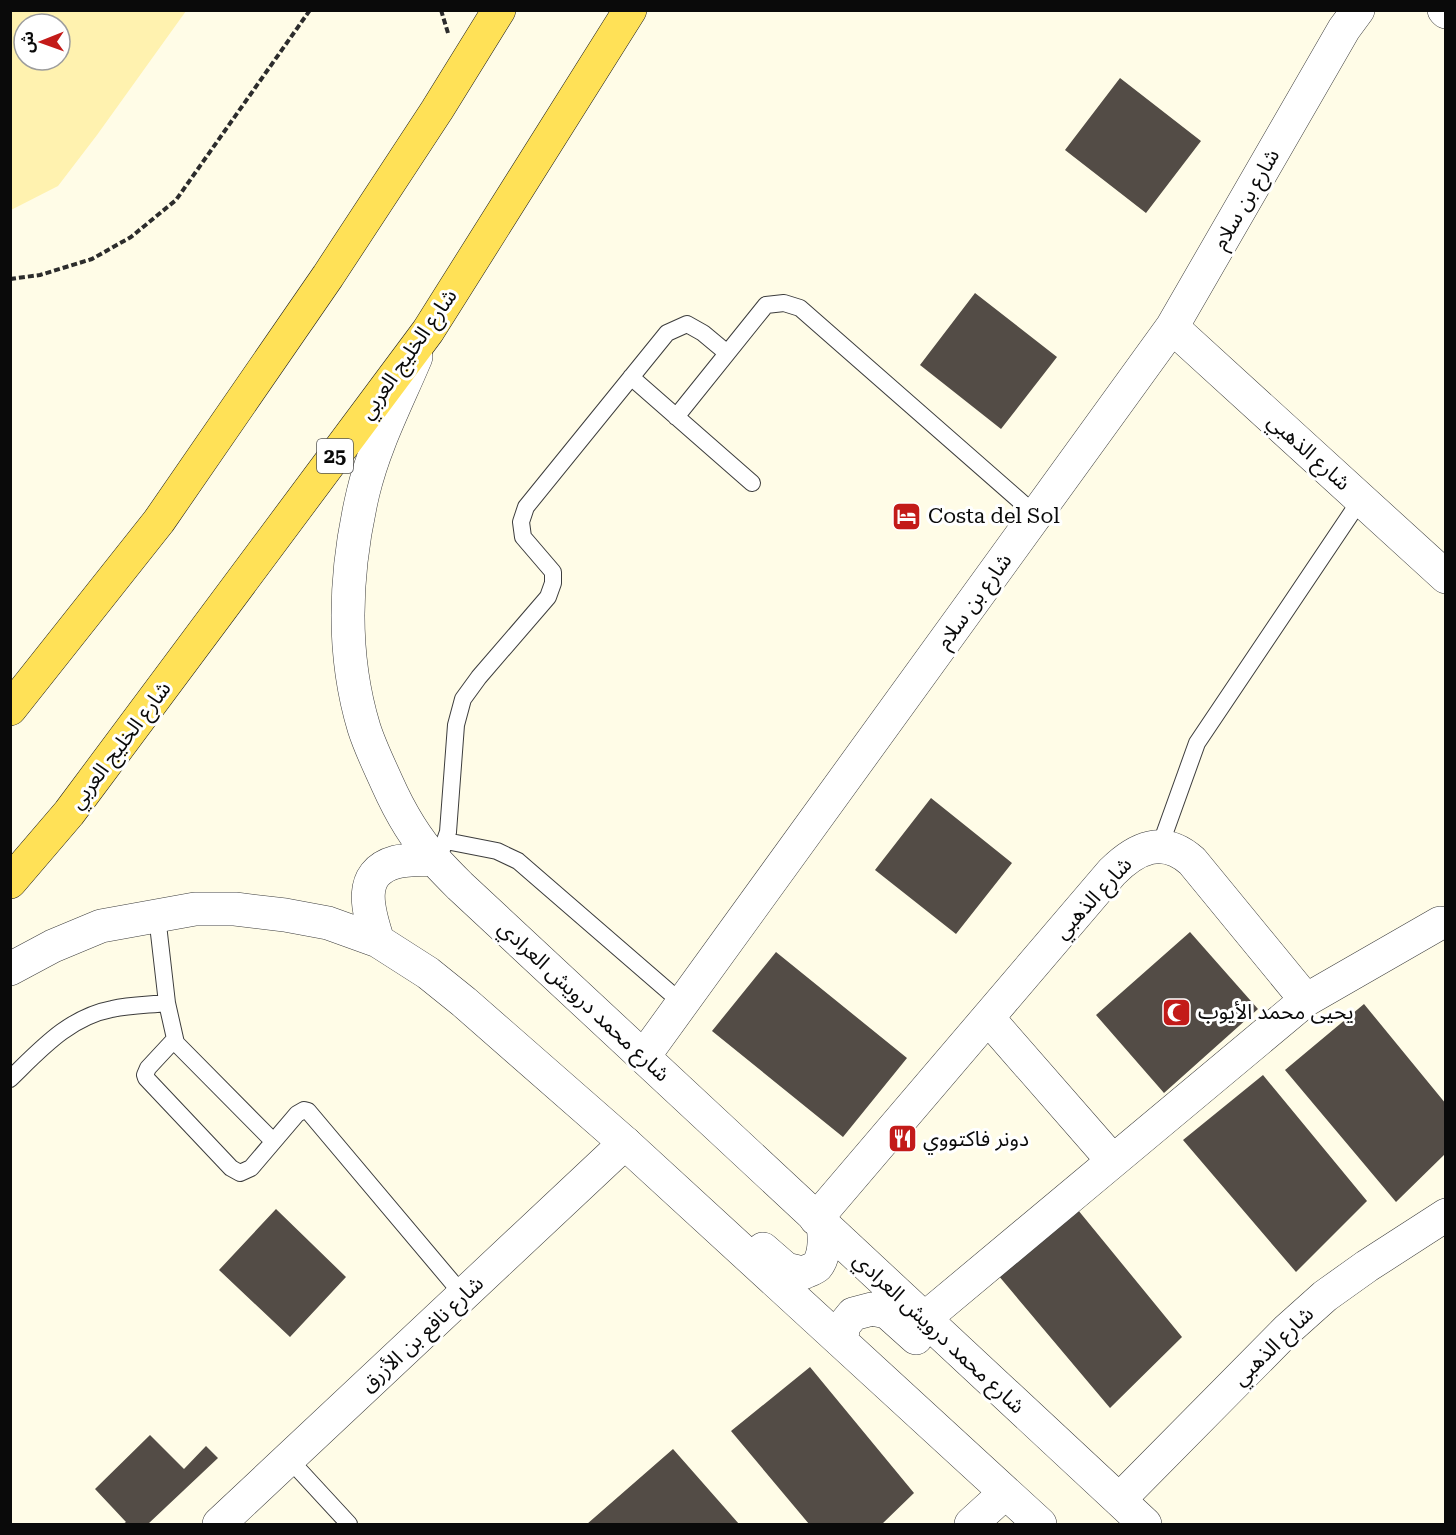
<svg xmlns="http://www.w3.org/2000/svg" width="1456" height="1535" viewBox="0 0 1456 1535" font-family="'Roboto Serif','Noto Sans Arabic',serif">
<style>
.sand{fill:#fff2af;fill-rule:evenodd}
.building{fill:#534c46}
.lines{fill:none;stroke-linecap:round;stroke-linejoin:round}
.service-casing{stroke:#3d3d3d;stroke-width:18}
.minor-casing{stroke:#3d3d3d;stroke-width:34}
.tertiary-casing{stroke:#3d3d3d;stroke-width:34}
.primary-casing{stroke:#1b1b1b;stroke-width:34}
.path{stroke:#2c2c2c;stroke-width:4;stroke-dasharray:6 3;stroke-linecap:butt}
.service{stroke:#fff;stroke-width:16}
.minor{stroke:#fff;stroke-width:33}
.tertiary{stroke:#fff;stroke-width:33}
.primary{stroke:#ffe157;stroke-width:33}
.labels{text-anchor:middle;stroke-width:6;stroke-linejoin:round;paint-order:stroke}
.shield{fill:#fff;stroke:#545454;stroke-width:1.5}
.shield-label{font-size:20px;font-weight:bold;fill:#0a0a0a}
.street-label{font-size:21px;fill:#0a0a0a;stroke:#fff}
.poi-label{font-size:21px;fill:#0a0a0a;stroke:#fff;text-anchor:start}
</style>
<rect width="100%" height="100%" fill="#fffce7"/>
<path class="sand" d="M11 10 186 11 97 135 58 186 11 210ZM24 24H60V60H24Z"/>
<path class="building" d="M1120 78 1201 141 1146 213 1065 150Z
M975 293 1057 357 1001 429 920 365Z
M931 798 1012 863 956 934 875 870Z
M1190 932 1258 1009 1164 1093 1096 1015Z
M776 952 907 1058 843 1137 712 1031Z
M1364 1004 1446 1104V1153L1396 1202 1285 1070Z
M1263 1075 1367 1201 1296 1272 1183 1140Z
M276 1209 346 1277 290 1337 219 1270Z
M1078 1210 1182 1337 1110 1408 998 1275Z
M810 1367 914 1493 882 1524H809L731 1431Z
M150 1435 184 1469 206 1446 218 1458 148 1524H123L126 1522 95 1489Z
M673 1449 739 1524H587Z"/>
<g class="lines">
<defs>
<path id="service" d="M631 377 752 483
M676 417 766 305 784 303 800 308 1036 515
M446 841 497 851 518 861 682 1003
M1160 846 1197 743 1361 499
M434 859 442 849 448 832 456 725 463 699 479 677 548 597 553 583V572L523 537 521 522 526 507 667 333 687 324 703 333 727 353
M157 916 167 1003 176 1043 273 1141
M174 1040 148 1068 145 1075 146 1078 231 1168 240 1173 251 1168 297 1114 304 1110 308 1111 463 1295
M10 1079C40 1050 69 1017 112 1009 130 1005 149 1005 167 1003
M289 1459 349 1524"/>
<path id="minor" d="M1444 10 1446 12
M1172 327 1446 577
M988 1018 1113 1161
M644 1056 1172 327 1344 29 1358 10
M816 1219 1112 872C1136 848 1163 835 1192 861L1306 1000
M924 1319 1306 1000 1440 923
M1120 1499 1287 1330 1325 1296 1367 1266 1446 1215
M219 1524 625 1143
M971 1524 1005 1493"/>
<path id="tertiary" d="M416 357C397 402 374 446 363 493 345 570 341 652 364 728 370 747 379 765 387 783 399 810 415 838 435 860 443 869 452 878 460 886L1145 1524
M378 941C369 913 355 873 396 862 408 859 422 860 434 859
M10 969 53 946 101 926 195 909H235L285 915 328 923 378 941 428 973 464 1002 625 1143 1040 1524
M763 1249 786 1269 803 1273C807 1271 814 1269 817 1266 825 1256 825 1238 823 1226
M841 1341 844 1325 853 1314 872 1309 887 1312 916 1338"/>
<path id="primary" d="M10 709 159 521 328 276 437 110 499 10
M10 882 69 813 428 331 630 10"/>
</defs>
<use href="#service" class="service-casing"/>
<use href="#minor" class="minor-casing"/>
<use href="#tertiary" class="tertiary-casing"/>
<use href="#primary" class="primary-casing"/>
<path class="path" d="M441 10 448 33
M10 279 40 275 92 259 131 237 176 200 310 10"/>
<use href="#service" class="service"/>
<use href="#minor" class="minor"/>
<use href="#tertiary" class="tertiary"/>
<use href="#primary" class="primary"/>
</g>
<defs>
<symbol id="hotel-square" viewBox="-11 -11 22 22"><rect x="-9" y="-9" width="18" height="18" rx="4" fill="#c31b19" stroke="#fff"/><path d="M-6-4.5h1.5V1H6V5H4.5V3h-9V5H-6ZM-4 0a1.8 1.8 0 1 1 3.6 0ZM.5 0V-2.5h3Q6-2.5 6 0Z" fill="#fff"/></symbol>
<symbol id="mosque-square" viewBox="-11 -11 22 22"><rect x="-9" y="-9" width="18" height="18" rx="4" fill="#c31b19" stroke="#fff"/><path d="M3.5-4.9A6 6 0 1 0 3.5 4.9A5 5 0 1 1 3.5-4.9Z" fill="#fff"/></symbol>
<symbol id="restaurant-square" viewBox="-11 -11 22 22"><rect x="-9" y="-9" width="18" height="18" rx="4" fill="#c31b19" stroke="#fff"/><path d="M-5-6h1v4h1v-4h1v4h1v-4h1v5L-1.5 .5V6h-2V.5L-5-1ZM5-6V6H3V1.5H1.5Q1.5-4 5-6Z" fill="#fff"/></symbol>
</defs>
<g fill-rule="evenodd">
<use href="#hotel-square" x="890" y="500" width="33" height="33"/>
<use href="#mosque-square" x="1160" y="996" width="33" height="33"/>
<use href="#restaurant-square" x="886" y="1122" width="33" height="33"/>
</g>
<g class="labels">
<rect class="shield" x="317" y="439" width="36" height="34" rx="4.5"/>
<g class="shield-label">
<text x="335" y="463">25</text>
</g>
<g class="street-label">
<text transform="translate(1246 199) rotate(-60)" y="7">شارع بن سلام</text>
<text transform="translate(408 354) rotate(-55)" y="7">شارع الخليج العربي</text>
<text transform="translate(1309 452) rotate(42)" y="7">شارع الذهبي</text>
<text transform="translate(974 601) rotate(-54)" y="7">شارع بن سلام</text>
<text transform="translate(120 745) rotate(-53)" y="7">شارع الخليج العربي</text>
<text transform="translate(1093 898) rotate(-47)" y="7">شارع الذهبي</text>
<text transform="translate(584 1001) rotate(43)" y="7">شارع محمد درويش العرادي</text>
<text transform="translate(939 1333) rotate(43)" y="7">شارع محمد درويش العرادي</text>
<text transform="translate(422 1334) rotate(-43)" y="7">شارع نافع بن الأزرق</text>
<text transform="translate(1273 1346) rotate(-44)" y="7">شارع الذهبي</text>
</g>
<g class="poi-label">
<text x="928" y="523">Costa del Sol</text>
<text x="1198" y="1019">يحيى محمد الأيوب</text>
<text x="923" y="1146">دونر فاكتووي</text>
</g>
</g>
<rect width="1456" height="1535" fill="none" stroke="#0a0a0a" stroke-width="24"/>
<g transform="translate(42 42) rotate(269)"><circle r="28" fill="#ffffff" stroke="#9d9d9d" stroke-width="1.5"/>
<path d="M0-4.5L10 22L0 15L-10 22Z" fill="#c31b19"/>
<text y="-9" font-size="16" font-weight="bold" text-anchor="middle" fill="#0a0a0a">ش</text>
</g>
</svg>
